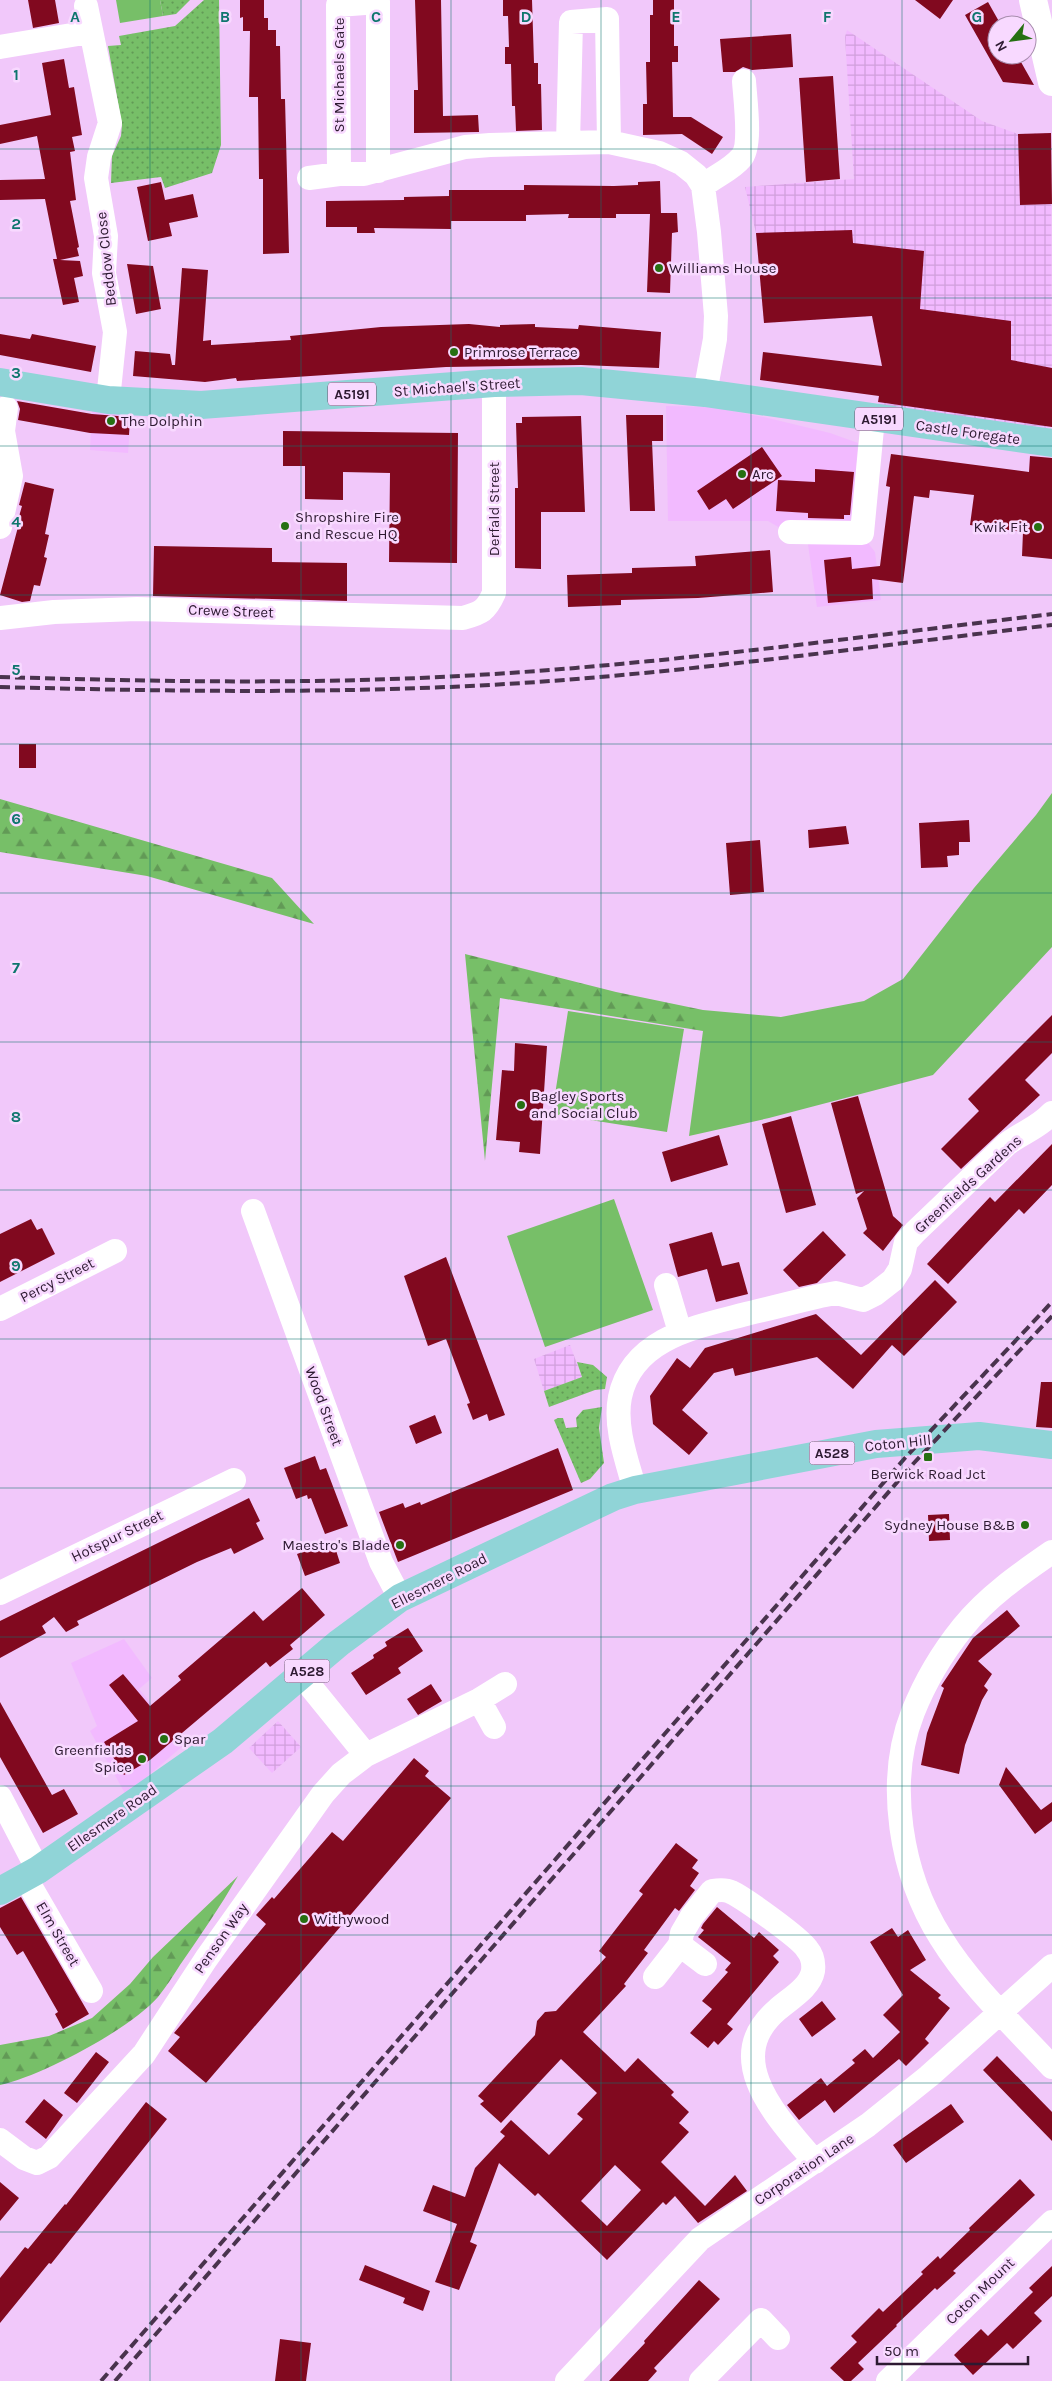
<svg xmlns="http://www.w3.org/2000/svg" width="1052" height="2381" viewBox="0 0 1052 2381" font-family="Karla,sans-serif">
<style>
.built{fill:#f2baff}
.industrial{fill:url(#industrial-grid)}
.grass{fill:url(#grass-dots)}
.forest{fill:url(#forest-firs)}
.park{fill:#77bf68}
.building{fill:#81091f;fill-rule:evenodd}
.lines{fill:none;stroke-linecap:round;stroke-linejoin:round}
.minor{stroke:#fff;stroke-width:24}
.tertiary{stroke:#fff;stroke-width:28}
.primary{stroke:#90d4d7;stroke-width:28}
.rail{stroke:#49334d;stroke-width:4;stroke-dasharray:10 5;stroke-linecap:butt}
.grid{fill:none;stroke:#0f766e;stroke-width:1;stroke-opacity:0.55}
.poi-dot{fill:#267012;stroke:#f8d9ff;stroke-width:2}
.labels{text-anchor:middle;stroke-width:5;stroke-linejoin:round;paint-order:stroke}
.shield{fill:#f8d9ff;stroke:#6a536f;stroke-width:1}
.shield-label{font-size:14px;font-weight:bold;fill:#2d1a31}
.street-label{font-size:15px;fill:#2d1a31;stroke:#f8d9ff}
.poi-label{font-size:15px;fill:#2d1a31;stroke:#f8d9ff;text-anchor:start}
.grid-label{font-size:16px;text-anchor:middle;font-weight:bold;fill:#0f766e;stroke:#f8d9ff;stroke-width:5;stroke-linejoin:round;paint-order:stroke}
</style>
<defs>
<pattern id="industrial-grid" width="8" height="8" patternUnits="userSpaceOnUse" patternTransform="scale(1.25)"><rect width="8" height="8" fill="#f2baff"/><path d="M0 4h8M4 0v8" fill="none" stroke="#d09fdb"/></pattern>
<pattern id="grass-dots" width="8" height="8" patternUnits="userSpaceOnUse" patternTransform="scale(1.25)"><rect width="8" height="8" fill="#77bf68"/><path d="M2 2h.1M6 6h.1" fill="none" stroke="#629a56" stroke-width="1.8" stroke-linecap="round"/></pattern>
<pattern id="forest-firs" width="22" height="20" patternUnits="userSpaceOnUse" patternTransform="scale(1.25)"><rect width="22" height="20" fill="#77bf68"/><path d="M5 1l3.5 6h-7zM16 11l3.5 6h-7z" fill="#629a56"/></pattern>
</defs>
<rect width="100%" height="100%" fill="#f1c8fa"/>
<path class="built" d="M666 406 712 407 768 418 830 433 858 443 852 515 850 520 875 552 881 600 817 607 808 544 768 521H668Z
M92 411 131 414 128 453 90 450Z
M124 1639 152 1678 139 1689 185 1744 126 1795 90 1731 97 1726 71 1663Z"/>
<path class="industrial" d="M847 30 982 121 1018 134 1051 133 1052 423 1048 428 878 405 882 366 872 316 764 323 756 233 745 187 854 179 845 37Z
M570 1345 582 1377 544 1391 534 1359Z
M278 1721 301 1747 272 1773 249 1748Z"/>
<path class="grass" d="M160 0H190L176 14 163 16Z
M204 0H219L221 145 212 173 165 188 161 177 111 183 112 156 121 136 122 125 108 46 121 45 119 36 175 26Z
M577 1362 593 1365 607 1377 605 1389 595 1390 549 1407 544 1391 582 1377Z
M602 1407 599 1428 604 1463 590 1479 581 1483 554 1420 558 1418H563L566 1428 577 1427 576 1418 583 1410Z"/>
<path class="forest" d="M0 799 272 878 314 924 147 876 0 852Z
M465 954 616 992 703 1010V1031L500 998 485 1161Z
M238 1876C220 1907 200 1936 180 1965 173 1976 166 1987 158 1997 130 2029 42 2076 0 2085V2045L49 2036 92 2018 130 1984 153 1957Z"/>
<path class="park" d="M116 0H160L163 16 120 23Z
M1052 793V947L933 1075 769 1118 689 1136 703 1031V1010L781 1017 864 1001 903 979 974 888 1036 815Z
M568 1011 684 1029 667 1132 552 1114Z
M614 1199 653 1310 545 1347 507 1236Z"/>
<path class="building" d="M28 0H55L59 23 33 28Z
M240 0H264V18H268V30H276V46H280L281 99H285L289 253 263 254V179H259L258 97H249L250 31H243V17L240 18Z
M415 0H441L443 116 478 115 479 132 414 133V90H418Z
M503 0H532L534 63H538V84H541L542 130 516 131 515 106H512L511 64H505V47H509L508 16H503Z
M653 0H674V46H678V62H672L673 117H691L723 137 712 154 682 134 643 135V104H647L646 62H650V15H653Z
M915 0H953L940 19Z
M988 2 1001 25H997V55H1017L1034 85 1003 82 965 15Z
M791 34 793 67 752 70 743 67 735 72H723L720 39Z
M64 59 69 88 74 87 82 135 72 137 75 151 70 152 76 200 70 201 79 247 77 248 79 256 60 260 80 261 83 276 74 278 79 302 63 305 53 259H57L45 199 0 200V180L45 179 37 136 0 144V125L51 115 42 63Z
M833 76 840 179 806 182 799 78Z
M1051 133 1052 204 1020 205 1018 134Z
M660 181 661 213H677L678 232 672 233 670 293 647 292 650 214H616V218H568L569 214 526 215V221H451V229L374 228 375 233H357V227H326V201L404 200V197L449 196V190H524V185L614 186 638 185V182Z
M161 182 165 200 193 194 198 217 169 223 172 236 148 241 137 187Z
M852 230 853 243 924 251 920 309 1011 321V360L1052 368V427L878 402 879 396 760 380 763 352 882 366 872 316 764 323 756 233Z
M127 264 153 266 161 309 136 314Z
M182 268 208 270 203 341 211 340V345L291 340 290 336 381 327 469 324 500 327V325L535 324V327L578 329 579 325 661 332 659 368 581 365 446 367 237 381 236 378 205 382 133 376 135 351 170 354 172 365H175Z
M0 334 30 339 32 334 96 346 91 372 0 355Z
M17 401 92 414 130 417 129 435 90 433 18 420 20 409Z
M626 415H663V441H652L655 511H630Z
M581 416 585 512H541V569L515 568V488H518L516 423H522V417Z
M283 431 458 433 457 563 389 562 390 473 343 472V500L305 499V466H283Z
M762 447 782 476 733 509 726 499 709 510 697 491Z
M891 454 1029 472 1030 456 1052 458V559L1022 556 1023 532 970 525 974 495 930 490 929 498 914 496 903 583 872 579 873 599 828 603 824 560 851 557 852 569 880 566 890 487 886 486Z
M815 469 854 472 850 515H844V519L808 518V513L776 511 778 480 815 482Z
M25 482 54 489 45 534 49 535 44 557 47 558 40 586 34 585 30 601 22 602 0 595 18 527H16L22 506 19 505Z
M154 546 272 548V562L347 563V601L153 596Z
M770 550 773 592 698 598 621 600V605L568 607 567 575 632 573V568L696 566 695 556Z
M19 744H36V768H19Z
M969 820 970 842H959V855L947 856 948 867 921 868 919 823Z
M846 826 849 844 809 848 808 830Z
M760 840 764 892 730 895 726 843Z
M1052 1015V1053L1025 1080 1040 1095 961 1169 941 1149 979 1111 968 1099Z
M515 1043 547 1046 540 1154 519 1152 520 1142 496 1140 502 1070 514 1071Z
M858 1096 893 1216 903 1225 883 1251 863 1233 867 1229 857 1198 864 1191 856 1194 831 1103Z
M791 1116 816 1205 786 1213 762 1124Z
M719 1135 728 1165 671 1182 662 1152Z
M1052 1144V1185L1024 1214 1019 1209 948 1284 927 1264 990 1197 995 1202Z
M31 1219 37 1230 42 1228 55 1254 0 1282V1234Z
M823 1231 846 1255 817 1283 799 1287 783 1270Z
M712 1232 722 1266 739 1262 748 1294 716 1302 707 1269 678 1277 669 1244Z
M446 1257 505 1415 489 1421 487 1414 473 1420 467 1404 470 1403 446 1339 428 1346 404 1276Z
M935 1280 957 1302 904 1356 892 1345 853 1389 817 1357 735 1376 733 1368 714 1373 682 1410 708 1433 689 1455 653 1424 650 1396 677 1358 690 1368 705 1348 816 1314 861 1355Z
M1041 1382H1052V1428L1036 1427Z
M435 1415 442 1433 416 1444 409 1426Z
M558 1448 573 1490 398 1562 379 1512 403 1503 405 1508 420 1502 421 1505Z
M315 1456 320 1470 326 1468 348 1526 325 1534 311 1498 308 1499 307 1495 296 1499 284 1468Z
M249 1498 260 1521 256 1523 264 1539 234 1554 231 1548 197 1562 77 1621 79 1625 66 1632 54 1617 42 1626 46 1633 0 1658V1621Z
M949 1514 950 1540 929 1541 928 1515Z
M333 1541 340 1563 305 1576 297 1554Z
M302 1588 325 1615 290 1645 293 1649 270 1667 266 1662 150 1760 124 1775 104 1742 138 1721 109 1685 123 1674 150 1706 181 1680 178 1676 254 1611 263 1621Z
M1007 1610 1020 1626 978 1661 992 1674 984 1686 988 1690 982 1700 965 1745 959 1774 921 1765 927 1733 944 1688 941 1686 973 1638Z
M408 1628 423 1651 398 1668 401 1673 366 1695 351 1673 374 1658 373 1655 387 1646 385 1642Z
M431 1684 442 1701 418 1715 407 1699Z
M0 1702 52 1795 64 1789 78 1814 43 1833 0 1757Z
M414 1758 429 1771 425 1776 451 1798 206 2083 168 2051 180 2037 174 2033 266 1924 256 1915 272 1897 274 1899 332 1832 343 1841Z
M1006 1767 1041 1810 1052 1802V1821L1035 1834 999 1785Z
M676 1843 698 1860 692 1868 699 1873 690 1886 695 1890 679 1911 675 1908 644 1950 648 1953 624 1984 626 1986 583 2032 625 2072 638 2058 674 2092 671 2095 689 2112 679 2123 689 2132 661 2162 705 2206 735 2175 747 2191 698 2223 675 2196 666 2205 663 2202 607 2260 538 2193 535 2196 499 2163 470 2242 477 2245 459 2290 435 2282 457 2224 423 2211 433 2185 465 2197 475 2168 505 2136 500 2132 511 2120 549 2155 583 2119 577 2114 597 2093 561 2059 501 2123 480 2104 484 2101 478 2096 535 2035 537 2021 545 2012 556 2011 606 1957 599 1951 643 1894 639 1891ZM615 2165 641 2190 607 2226 581 2201Z
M21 1897 89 2014 63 2029 55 2014 58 2012 23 1951 17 1955 0 1927V1908Z
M717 1907 754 1938 759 1932 779 1950 773 1956 779 1962 727 2024 733 2029 718 2045 714 2041 708 2048 690 2033 712 2009 702 2001 728 1972 725 1970 731 1963 698 1937 704 1930 701 1928 703 1924Z
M892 1928 898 1937 908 1930 926 1960 910 1970 941 1995 938 1998 950 2008 925 2039 929 2043 906 2066 899 2059 834 2113 825 2100 799 2120 787 2105 821 2078 827 2086 855 2063 852 2060 865 2049 873 2058 900 2032 883 2015 903 1995 870 1942Z
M822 2001 836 2019 812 2037 799 2019Z
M96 2052 109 2062 77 2103 64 2093Z
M997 2056 1052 2112V2141L983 2070Z
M44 2099 63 2115 46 2139 25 2122Z
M146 2102 167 2119 51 2264 49 2263 0 2323V2278L25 2247 28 2249 65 2204 66 2205Z
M951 2104 964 2122 906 2163 893 2145Z
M1020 2179 1035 2195 953 2271 956 2273 937 2290 935 2288 896 2325 897 2326 858 2363 864 2369 851 2381H844L830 2368 857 2342 851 2336 879 2308 883 2312 923 2274 921 2272 938 2256 940 2259 970 2230 969 2228Z
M0 2182 19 2198 0 2221Z
M365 2265 430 2291 423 2311 403 2303 405 2298 359 2280Z
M1052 2266V2296L1034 2313 1042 2321 1013 2349 1007 2343 973 2375 954 2355 981 2329 988 2336 1033 2292 1029 2288Z
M699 2280 720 2299 654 2368 657 2371 648 2381H609L645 2343 644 2341Z
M280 2339 311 2343 306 2381H275Z"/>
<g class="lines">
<path class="minor" d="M86 6 110 123 99 157 96 178 106 236 104 273 115 332 108 400
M0 47 90 32
M568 143 571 22 607 19 609 142
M339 174 338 5 378 2V171
M309 178 339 174H364L465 147 490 145 609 142 659 153 681 163 696 175 703 186 709 232 716 316 715 339 705 393
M703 186C715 176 731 170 741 158 752 147 745 98 744 81
M0 527 11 476 3 431 6 408
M790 532 862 533 873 418
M0 618 54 612 137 609 463 618C481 613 486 611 494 593V383
M253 1211 381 1562 400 1598
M666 1285 680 1332
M0 1309 115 1251
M635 1490C627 1461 614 1427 620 1397 632 1339 695 1327 742 1315 768 1309 794 1302 820 1296L836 1293 863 1300 875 1294 893 1280 900 1269 906 1242 915 1232 1007 1144C1023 1132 1038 1128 1052 1113
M1052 1552C1020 1574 987 1597 963 1627 942 1653 925 1682 913 1712 885 1783 901 1875 941 1938 970 1985 1014 2026 1052 2067
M0 1593 234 1480
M479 1700 494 1727
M366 1755 479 1700 505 1684
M0 1797 38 1870
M25 1877 91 1991
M680 1945 705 1964
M655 1977 680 1945 682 1933 692 1916 712 1891C718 1890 725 1889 731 1892 744 1898 800 1938 807 1949 812 1955 814 1963 813 1971 810 1988 789 1999 777 2010 719 2060 780 2120 815 2162
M0 2140 24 2158 37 2163 49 2157 144 2054 206 1959 323 1794 341 1774 366 1755 302 1676
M567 2381 700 2239 868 2125 929 2076 1052 1966
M701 2381 761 2320 778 2338
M888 2381 1052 2222"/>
<path class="tertiary" d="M1033 0 1052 82"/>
<path class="primary" d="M0 382 108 400 201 405 494 383 581 381 705 393 1052 443
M0 1891 38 1870 223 1741 339 1643 400 1598 613 1497 635 1490 876 1444 979 1436 1052 1445"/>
<path class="rail" d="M0 677C140 681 279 684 419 678 631 669 841 639 1052 614
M0 687C196 692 392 695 588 678 743 665 898 643 1052 625
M101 2381 905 1458 1052 1302
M115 2381 913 1464 1052 1316"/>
</g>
<path class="grid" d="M150 0V2381M301 0V2381M451 0V2381M601 0V2381M751 0V2381M902 0V2381M0 149H1052M0 298H1052M0 446H1052M0 595H1052M0 744H1052M0 893H1052M0 1042H1052M0 1190H1052M0 1339H1052M0 1488H1052M0 1637H1052M0 1786H1052M0 1935H1052M0 2083H1052M0 2232H1052"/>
<g class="poi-dot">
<circle cx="659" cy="268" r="5"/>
<circle cx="454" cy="352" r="5"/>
<circle cx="111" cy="421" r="5"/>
<circle cx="742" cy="474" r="5"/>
<circle cx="285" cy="526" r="5"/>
<circle cx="1038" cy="527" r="5"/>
<circle cx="521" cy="1105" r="5"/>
<rect x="923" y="1452" width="10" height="10" rx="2.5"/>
<circle cx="1025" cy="1525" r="5"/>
<circle cx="400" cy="1545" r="5"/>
<circle cx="164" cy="1739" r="5"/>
<circle cx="142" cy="1759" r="5"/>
<circle cx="304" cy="1919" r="5"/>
</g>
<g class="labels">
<g class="shield">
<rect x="328" y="382.5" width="48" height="23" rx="4"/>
<rect x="855" y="407.5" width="48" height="23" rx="4"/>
<rect x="809.5" y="1441.5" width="45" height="23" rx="4"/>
<rect x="284.5" y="1659.5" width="45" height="23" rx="4"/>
</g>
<g class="shield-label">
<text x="352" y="399">A5191</text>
<text x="879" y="424">A5191</text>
<text x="832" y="1458">A528</text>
<text x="307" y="1676">A528</text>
</g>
<g class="street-label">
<text transform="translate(339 75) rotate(-90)" y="5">St Michaels Gate</text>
<text transform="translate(106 259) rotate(-96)" y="5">Beddow Close</text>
<text transform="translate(457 387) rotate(-4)" y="5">St Michael's Street</text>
<text transform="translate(968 432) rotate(8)" y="5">Castle Foregate</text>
<text transform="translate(494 509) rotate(-90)" y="5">Derfald Street</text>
<text transform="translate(231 611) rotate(2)" y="5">Crewe Street</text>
<text transform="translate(968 1184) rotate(-42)" y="5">Greenfields Gardens</text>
<text transform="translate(57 1280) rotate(-27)" y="5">Percy Street</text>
<text transform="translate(324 1406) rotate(70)" y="5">Wood Street</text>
<text transform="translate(898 1443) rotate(-6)" y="5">Coton Hill</text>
<text transform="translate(117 1536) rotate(-26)" y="5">Hotspur Street</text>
<text transform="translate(439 1581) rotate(-27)" y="5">Ellesmere Road</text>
<text transform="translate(112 1818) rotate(-35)" y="5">Ellesmere Road</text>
<text transform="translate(58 1934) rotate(60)" y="5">Elm Street</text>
<text transform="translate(221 1938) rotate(-55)" y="5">Penson Way</text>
<text transform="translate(804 2169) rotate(-34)" y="5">Corporation Lane</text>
<text transform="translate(980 2291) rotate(-44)" y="5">Coton Mount</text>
</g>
<g class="poi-label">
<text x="669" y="273">Williams House</text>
<text x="464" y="357">Primrose Terrace</text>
<text x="121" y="426">The Dolphin</text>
<text x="752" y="479">Arc</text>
<text x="295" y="522">Shropshire Fire<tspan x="295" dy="17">and Rescue HQ</tspan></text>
<text x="1028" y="532" text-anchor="end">Kwik Fit</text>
<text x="531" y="1101">Bagley Sports<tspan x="531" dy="17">and Social Club</tspan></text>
<text x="928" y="1479" text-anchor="middle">Berwick Road Jct</text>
<text x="1015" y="1530" text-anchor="end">Sydney House B&amp;B</text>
<text x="390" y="1550" text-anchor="end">Maestro's Blade</text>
<text x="174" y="1744">Spar</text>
<text x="132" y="1755" text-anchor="end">Greenfields<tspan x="132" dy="17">Spice</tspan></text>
<text x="314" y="1924">Withywood</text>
</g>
</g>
<g class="grid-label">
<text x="75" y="22">A</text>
<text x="225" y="22">B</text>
<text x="376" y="22">C</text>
<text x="526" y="22">D</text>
<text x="676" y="22">E</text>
<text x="827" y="22">F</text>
<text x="977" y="22">G</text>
<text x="16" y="80">1</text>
<text x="16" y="229">2</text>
<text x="16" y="378">3</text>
<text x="16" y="527">4</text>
<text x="16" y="675">5</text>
<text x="16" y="824">6</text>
<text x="16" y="973">7</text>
<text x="16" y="1122">8</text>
<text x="16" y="1271">9</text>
</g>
<g transform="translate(1012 40) rotate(241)"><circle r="24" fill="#f8d9ff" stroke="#a78dad"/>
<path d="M0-4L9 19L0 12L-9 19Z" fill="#267012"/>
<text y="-8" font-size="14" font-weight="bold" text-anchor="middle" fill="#2d1a31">N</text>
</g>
<path d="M877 2356v8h151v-8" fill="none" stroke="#2d1a31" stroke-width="2.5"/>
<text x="884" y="2356" font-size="15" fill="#2d1a31" stroke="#f8d9ff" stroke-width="4" paint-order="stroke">50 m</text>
</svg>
